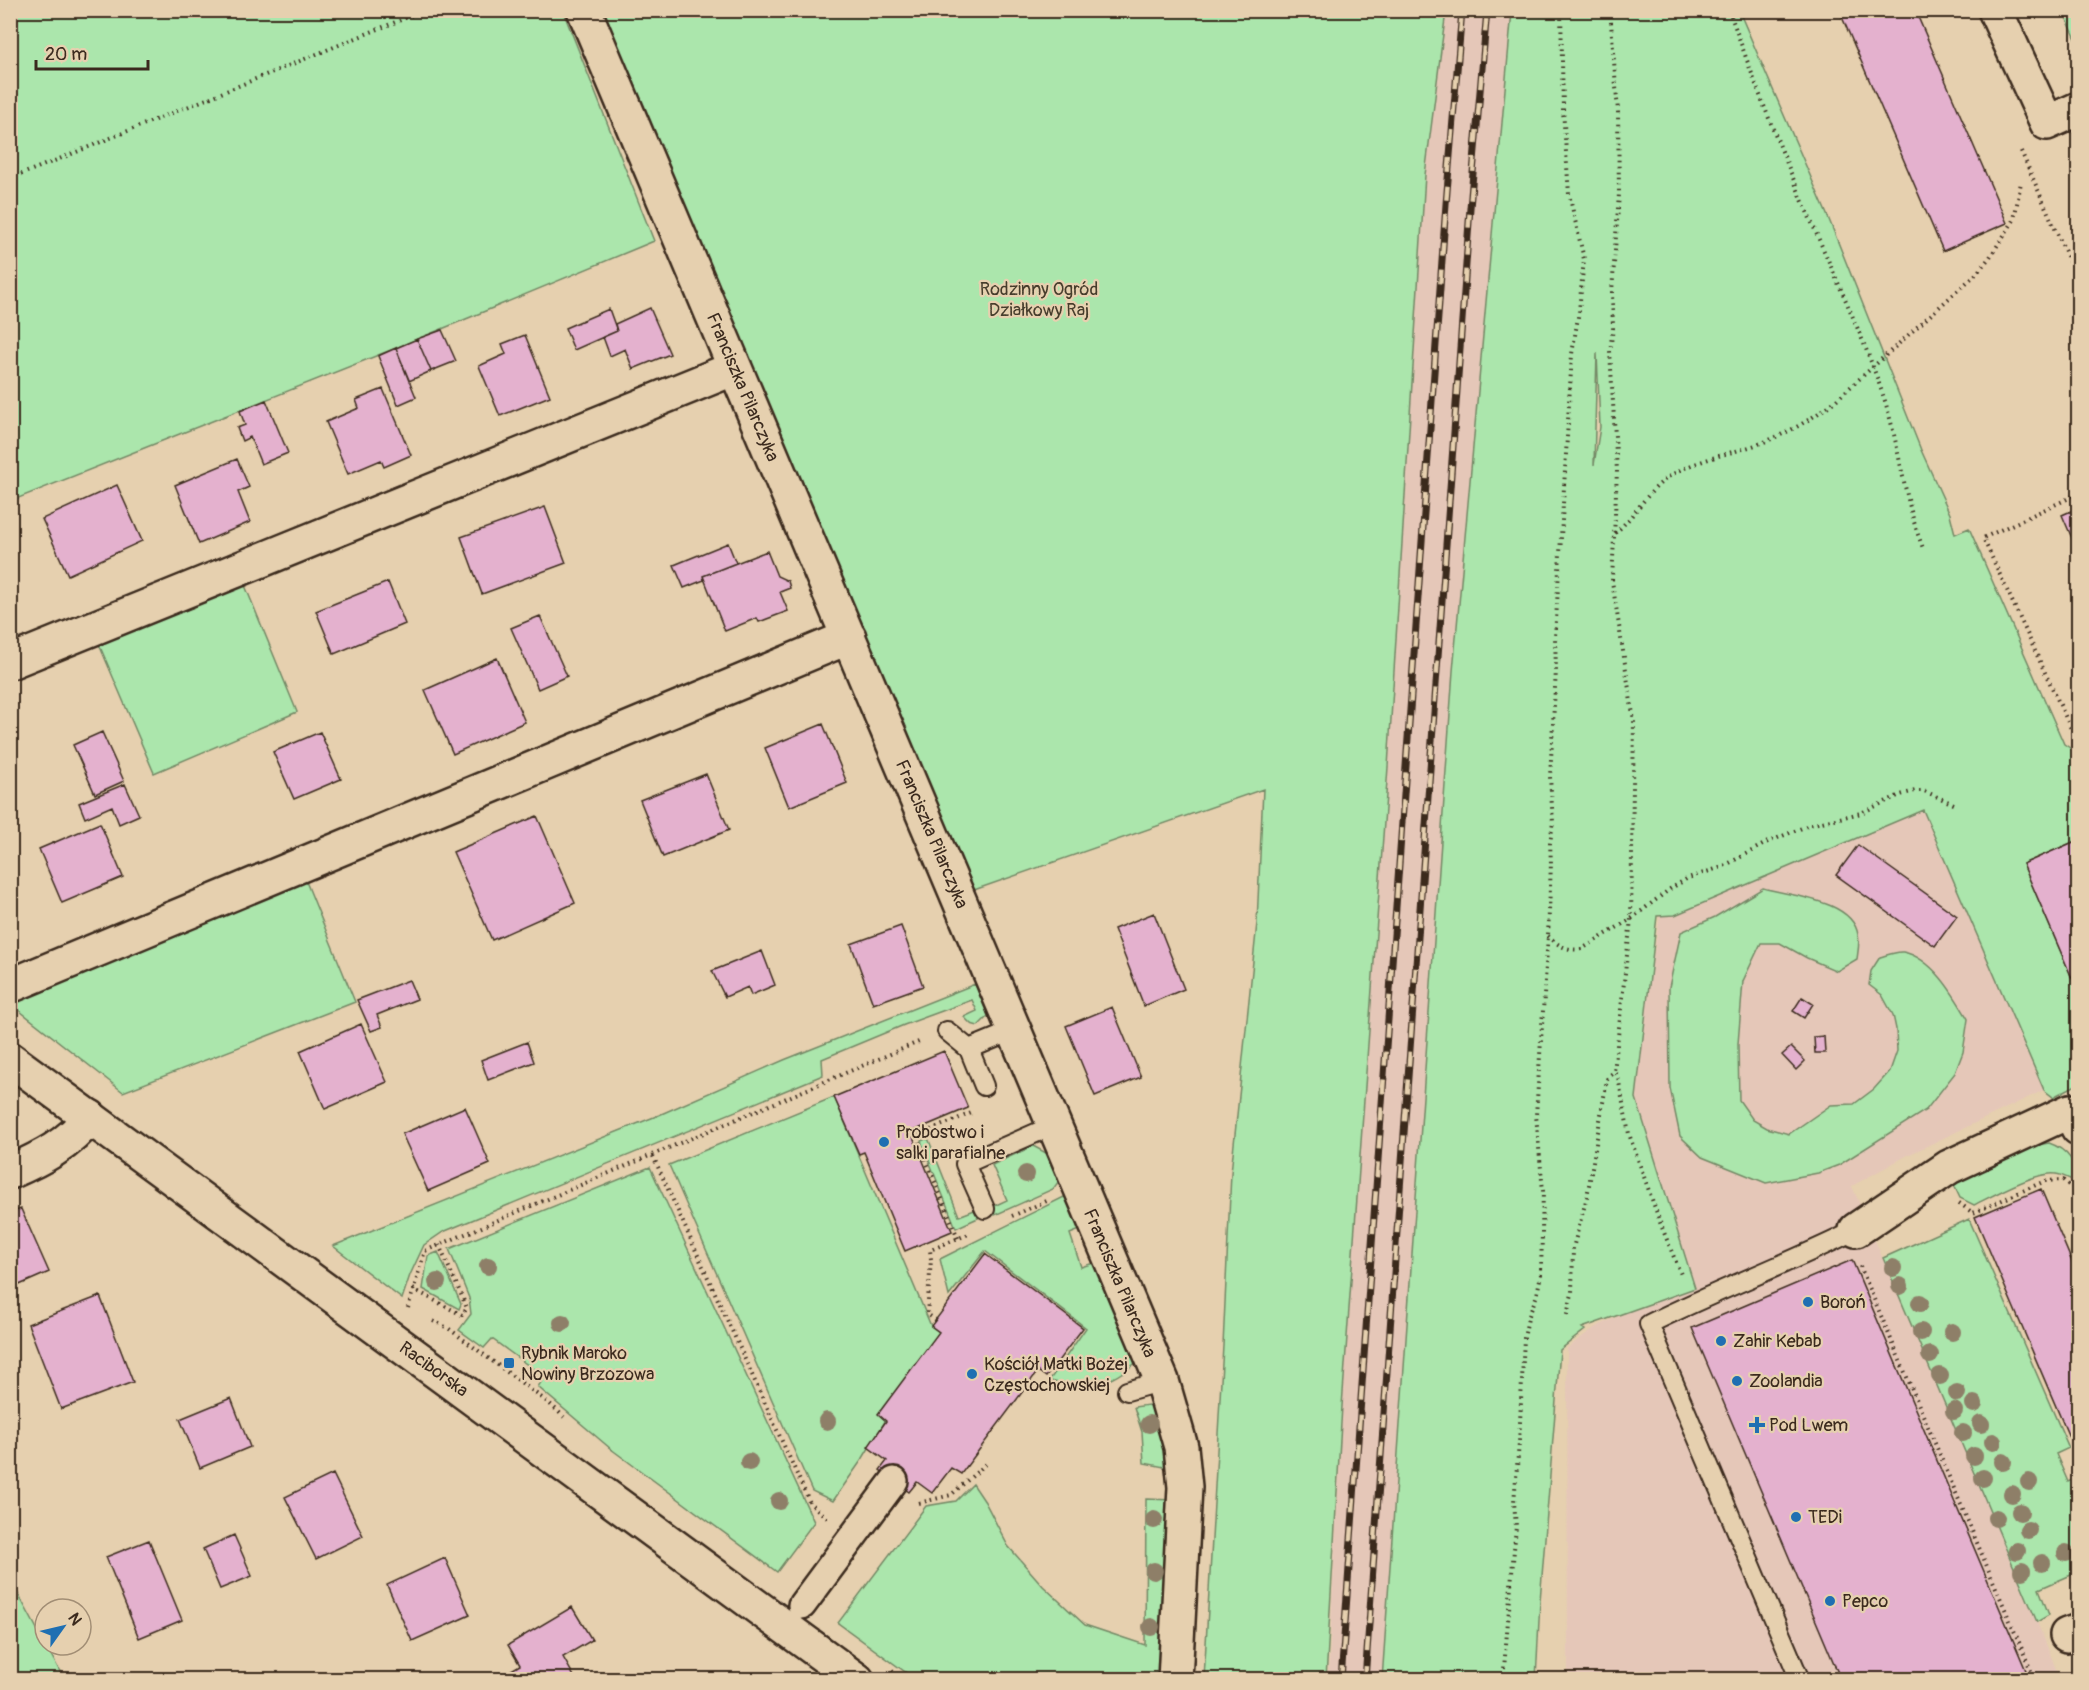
<svg xmlns="http://www.w3.org/2000/svg" width="2089" height="1690" viewBox="0 0 2089 1690" font-family="Pangolin,sans-serif">
<style>
.built{fill:#e5c7b8}
.green{fill:#abe6ac;stroke:#738865;stroke-width:1.5;fill-rule:evenodd}
.building{fill:#e4b1ce;stroke:#3b2a1e;stroke-width:1.5}
.lines{fill:none;stroke-linecap:round;stroke-linejoin:round}
.service-casing{stroke:#3b2a1e;stroke-width:22}
.pedestrian-casing{stroke:#3b2a1e;stroke-width:32}
.minor-casing{stroke:#3b2a1e;stroke-width:38}
.secondary-casing{stroke:#3b2a1e;stroke-width:38}
.path{stroke:#3b2a1e;stroke-width:4;stroke-dasharray:1.5 4.5;stroke-linecap:butt}
.service{stroke:#e6d0af;stroke-width:18}
.pedestrian{stroke:#e6d0af;stroke-width:27}
.minor{stroke:#e6d0af;stroke-width:33}
.secondary{stroke:#e6d0af;stroke-width:33}
.rail-casing{stroke:#3b2a1e;stroke-width:7}
.rail{stroke:#e6d0af;stroke-width:4.5;stroke-dasharray:14;stroke-linecap:butt}
.tree{fill:#8e7f67}
.poi-dot{fill:#1f6fb2;stroke:#e6d0af;stroke-width:2}
.labels{text-anchor:middle;stroke-width:4.5;stroke-linejoin:round;paint-order:stroke}
.park-label{font-size:18px;fill:#463d2c;stroke:#e6d0af}
.street-label{font-size:18px;fill:#3b2a1e;stroke:#e6d0af}
.poi-label{font-size:18px;fill:#3b2a1e;stroke:#e6d0af;text-anchor:start}
</style>
<rect width="100%" height="100%" fill="#e6d0af"/>
<filter id="ink" filterUnits="userSpaceOnUse"><feTurbulence type="fractalNoise" baseFrequency=".0167" numOctaves="2"/><feDisplacementMap in="SourceGraphic" scale="12" xChannelSelector="R" yChannelSelector="G"/><feConvolveMatrix kernelMatrix="1 2 1 2 8 2 1 2 1" color-interpolation-filters="sRGB"/></filter>
<g filter="url(#ink)">
<path class="built" d="M1446 11H1512L1469 491 1382 1679 1328 1680 1342 1406 1388 767 1425 175Z
M1918 798 2044 1090 1908 1155 1852 1186 2045 1641 2060 1679H1568L1567 1348 1594 1328 1689 1282 1681 1243 1629 1097 1661 910Z"/>
<path class="green" d="M11 11H563L654 241 396 348 11 501Z
M603 11H1446L1425 175 1388 767 1342 1406 1326 1679H1204L1223 1346 1231 1173 1257 923 1263 789 974 890Z
M1512 11H1739L1828 217 1921 450 1950 514 1955 534 1969 528 2064 744 2076 752 2078 757V840L2023 864 2078 992V1084L2053 1097 2044 1090 1923 810 1675 915 1657 916 1636 1098 1695 1288 1582 1328 1585 1330 1560 1350 1540 1601 1536 1679 1382 1680 1453 671ZM1597 353 1600 427 1594 465Z
M2063 11H2078V43Z
M244 583 297 712 154 773 98 642Z
M303 874 355 1002 123 1092 11 1004 10 1002Z
M1763 888C1791 896 1853 900 1858 935 1860 942 1858 951 1857 959L1837 971 1807 958 1780 943H1761L1743 981 1738 1044 1739 1100 1753 1120 1767 1128 1789 1134 1831 1105 1854 1104 1874 1089 1890 1071 1897 1051 1896 1029 1893 1015 1882 995 1869 985 1871 971 1880 957C1887 955 1897 951 1903 952 1933 958 1954 995 1968 1019L1963 1052 1955 1073 1926 1110 1839 1165 1818 1173 1766 1183 1702 1157 1680 1136 1670 1088 1669 987 1681 932 1715 917Z
M975 984 988 1016 978 1026 971 1024 964 1017 977 1011 972 1000 904 1025 822 1059 823 1075 443 1232 424 1245 410 1275 402 1299 333 1246 659 1115 784 1060Z
M834 1097 931 1326 939 1332 863 1458 833 1501 812 1491 669 1165Z
M928 1138 959 1216 977 1209 980 1217 956 1228 921 1141Z
M2049 1143C2067 1149 2078 1164 2078 1183 2072 1180 2063 1175 2056 1174 2037 1171 1992 1196 1974 1205L1960 1198 1953 1183 2031 1146Z
M1033 1146 1048 1154 1059 1181 1053 1189 995 1215 992 1207 1007 1200 992 1165Z
M650 1167 814 1522 777 1572 611 1449 538 1387 544 1377 492 1339 484 1348 459 1330 471 1314 469 1298 449 1249Z
M1066 1196 1085 1228 1070 1234 1081 1267 1097 1262 1138 1361C1122 1374 1104 1386 1082 1386 1072 1386 1060 1383 1049 1381L1086 1328 985 1251 949 1296 940 1259Z
M1969 1219 2069 1448 2056 1454 2068 1482 2078 1477V1572L2039 1589 2049 1615 2037 1622 1883 1258Z
M438 1252 461 1304 459 1309 423 1289 428 1256Z
M1155 1404 1174 1469 1144 1463 1142 1432 1134 1407Z
M973 1484 985 1502 1008 1546 1043 1586 1085 1625 1145 1645 1146 1499 1175 1500 1167 1679H915L838 1623 926 1506 956 1501Z
M10 1579 64 1679H11Z"/>
<path class="building" d="M1839 10H1915L2007 223 1943 251Z
M650 308 670 354 633 369 625 349 610 356 603 337 617 331 615 324Z
M609 309 617 331 574 350 565 328Z
M442 330 456 361 431 371 417 339Z
M525 335 550 396 500 416 479 366 506 354 502 344Z
M417 339 431 371 409 381 396 348Z
M396 348 416 397 398 405 378 356Z
M383 389 411 455 384 467 381 460 348 474 326 422 359 408 356 400Z
M266 400 288 453 261 464 250 437 242 441 237 428 245 425 240 411Z
M237 459 249 487 238 492 250 522 199 544 175 485Z
M117 485 142 541 68 575 42 519Z
M545 507 566 563 482 594 461 537Z
M2078 508V552L2062 515Z
M728 543 736 563 703 576 704 580 684 588 674 565Z
M767 551 777 576 788 581 790 588 780 592 788 611 759 622 757 618 725 631 703 576Z
M388 582 405 624 334 654 316 611Z
M540 616 567 676 538 689 511 628Z
M497 658 525 722 453 754 425 690Z
M823 724 847 783 789 807 765 748Z
M102 732 124 781 95 794 73 745Z
M320 732 341 779 294 799 273 752Z
M706 774 729 830 663 857 640 800Z
M125 784 139 815 119 824 112 806 85 818 79 803Z
M537 816 575 903 492 940 453 852Z
M100 823 123 877 62 903 39 849Z
M2078 840V992L2023 864Z
M1858 845 1957 916 1935 946 1836 875Z
M1154 913 1184 989 1144 1006 1114 929Z
M901 926 923 986 873 1004 851 944Z
M762 951 775 985 751 995 748 987 725 997 712 971Z
M409 980 417 999 377 1015 382 1027 371 1031 357 1000Z
M1802 997 1813 1004 1804 1018 1793 1011Z
M1112 1007 1141 1077 1095 1096 1066 1026Z
M361 1024 387 1082 325 1109 300 1051Z
M1824 1036 1825 1053H1815L1814 1037Z
M527 1042 534 1062 488 1080 481 1060Z
M1791 1047 1805 1061 1796 1070 1782 1055Z
M944 1051 968 1108 911 1132 952 1231 905 1251 864 1152 859 1154 834 1097Z
M465 1107 490 1164 428 1191 402 1134Z
M2041 1189 2078 1276V1458L1975 1217Z
M21 1209 49 1272 10 1289V1213Z
M985 1254 1083 1328 1046 1377 1038 1371 961 1474 951 1468 932 1493 917 1482 909 1492 880 1470 887 1461 868 1447 886 1421 878 1414 939 1332 931 1326Z
M1852 1260 2030 1680H1841L1692 1328Z
M100 1296 133 1382 61 1409 28 1324Z
M231 1398 250 1447 200 1468 180 1419Z
M333 1474 363 1536 316 1559 285 1497Z
M234 1535 252 1576 220 1589 203 1549Z
M149 1540 182 1620 139 1638 106 1557Z
M445 1558 470 1615 412 1641 387 1585Z
M572 1607 592 1640 563 1657 576 1680H506L503 1675 520 1665 508 1645Z"/>
<g class="lines">
<defs>
<path id="service" d="M947 1031 969 1049 984 1086
M969 1049 1015 1030
M985 1209 965 1164 1054 1125
M1127 1391 1162 1381
M1800 1680 1649 1324C1717 1290 1788 1264 1856 1230"/>
<path id="pedestrian" d="M802 1605 894 1481"/>
<path id="minor" d="M584 10 1162 1381 1181 1447 1185 1487 1175 1680
M1995 10 2047 123 2078 109
M10 662 735 368
M10 986 849 637
M10 1172C42 1158 68 1145 90 1117
M1856 1230 1949 1167 2070 1111 2078 1128
M2067 1635 2078 1631"/>
<path id="secondary" d="M10 1059 857 1680"/>
</defs>
<use href="#service" class="service-casing"/>
<use href="#pedestrian" class="pedestrian-casing"/>
<use href="#minor" class="minor-casing"/>
<use href="#secondary" class="secondary-casing"/>
<path class="path" d="M1610 10 1618 112 1619 194 1612 292 1613 328 1610 351 1617 471 1612 581 1634 721 1631 919 1614 1072
M1729 10C1751 73 1775 136 1801 197 1828 263 1860 327 1883 395 1900 445 1903 498 1923 548
M2021 151 2078 281
M10 179 425 10
M2078 494 1983 538 2078 744
M1615 533C1636 515 1648 489 1673 474 1705 456 1743 452 1776 437 1797 428 1817 415 1835 401L1976 274 1990 257 2014 220 2021 182
M1548 936C1559 946 1567 951 1582 949L1631 919 1670 889 1688 878 1722 867 1768 842 1809 825 1861 813 1900 795 1915 791H1924L1956 805
M920 1128 923 1134
M653 1156 810 1503 827 1518
M1959 1203 1973 1213 2045 1181 2063 1180 2072 1188 2078 1204
M1012 1216 1049 1200
M958 1238 916 1136 974 1112
M2071 1258 2078 1255
M1860 1266 2035 1680
M413 1289 462 1315 467 1308 439 1245
M408 1308 425 1251 921 1041
M1567 1315 1572 1294 1573 1248 1587 1197 1607 1079 1610 1075 1614 1072 1618 1077 1629 1134 1661 1225 1682 1277
M936 1320 927 1314 931 1259 930 1250 971 1233
M433 1321 448 1328 550 1404 564 1417
M919 1503 951 1495 986 1464
M892 1671 904 1680
M1503 1680 1516 1526 1514 1502 1519 1443 1524 1338 1528 1318 1537 1295 1541 1274 1543 1191 1536 1115 1548 936 1551 863 1550 843 1553 822 1550 777 1556 670 1555 637 1572 354 1579 311 1584 259 1569 194 1563 110 1561 10"/>
<use href="#service" class="service"/>
<use href="#pedestrian" class="pedestrian"/>
<use href="#minor" class="minor"/>
<use href="#secondary" class="secondary"/>
<defs>
<path id="rail" d="M1341 1680 1446 204 1462 10
M1365 1680 1470 208 1487 10"/>
</defs>
<use href="#rail" class="rail-casing"/>
<use href="#rail" class="rail"/>
</g>
<g class="tree">
<circle cx="1026" cy="1174" r="9"/>
<circle cx="488" cy="1266" r="9"/>
<circle cx="1893" cy="1268" r="9"/>
<circle cx="437" cy="1282" r="9"/>
<circle cx="1900" cy="1286" r="9"/>
<circle cx="1920" cy="1303" r="9"/>
<circle cx="562" cy="1323" r="9"/>
<circle cx="1921" cy="1332" r="9"/>
<circle cx="1952" cy="1332" r="9"/>
<circle cx="1930" cy="1355" r="9"/>
<circle cx="1940" cy="1376" r="9"/>
<circle cx="1957" cy="1393" r="9"/>
<circle cx="1974" cy="1404" r="9"/>
<circle cx="1954" cy="1411" r="9"/>
<circle cx="827" cy="1421" r="9"/>
<circle cx="1149" cy="1424" r="9"/>
<circle cx="1981" cy="1424" r="9"/>
<circle cx="1963" cy="1433" r="9"/>
<circle cx="1993" cy="1442" r="9"/>
<circle cx="1974" cy="1456" r="9"/>
<circle cx="749" cy="1462" r="9"/>
<circle cx="2003" cy="1462" r="9"/>
<circle cx="1983" cy="1478" r="9"/>
<circle cx="2029" cy="1482" r="9"/>
<circle cx="2012" cy="1494" r="9"/>
<circle cx="779" cy="1501" r="9"/>
<circle cx="2020" cy="1512" r="9"/>
<circle cx="1996" cy="1518" r="9"/>
<circle cx="1154" cy="1520" r="9"/>
<circle cx="2028" cy="1530" r="9"/>
<circle cx="2017" cy="1551" r="9"/>
<circle cx="2066" cy="1553" r="9"/>
<circle cx="2042" cy="1563" r="9"/>
<circle cx="1154" cy="1571" r="9"/>
<circle cx="2022" cy="1571" r="9"/>
<circle cx="1151" cy="1627" r="9"/>
</g>
</g>
<g class="poi-dot">
<circle cx="884" cy="1142" r="6"/>
<circle cx="1808" cy="1302" r="6"/>
<circle cx="1721" cy="1341" r="6"/>
<rect x="503" y="1357" width="12" height="12" rx="3"/>
<circle cx="972" cy="1374" r="6"/>
<circle cx="1737" cy="1381" r="6"/>
<path d="M1754 1416h6v6h6v6h-6v6h-6v-6h-6v-6h6z"/>
<circle cx="1796" cy="1517" r="6"/>
<circle cx="1830" cy="1601" r="6"/>
</g>
<g class="labels">
<g class="park-label">
<text x="1039" y="295">Rodzinny Ogród<tspan x="1039" dy="21">Działkowy Raj</tspan></text>
</g>
<g class="street-label">
<text transform="translate(743 387) rotate(67)" y="6">Franciszka Pilarczyka</text>
<text transform="translate(932 834) rotate(67)" y="6">Franciszka Pilarczyka</text>
<text transform="translate(1120 1283) rotate(67)" y="6">Franciszka Pilarczyka</text>
<text transform="translate(434 1369) rotate(36)" y="6">Raciborska</text>
</g>
<g class="poi-label">
<text x="896" y="1138">Probostwo i<tspan x="896" dy="21">salki parafialne</tspan></text>
<text x="1820" y="1308">Boroń</text>
<text x="1733" y="1347">Zahir Kebab</text>
<text x="521" y="1359">Rybnik Maroko<tspan x="521" dy="21">Nowiny Brzozowa</tspan></text>
<text x="984" y="1370">Kościół Matki Bożej<tspan x="984" dy="21">Częstochowskiej</tspan></text>
<text x="1749" y="1387">Zoolandia</text>
<text x="1769" y="1431">Pod Lwem</text>
<text x="1808" y="1523">TEDi</text>
<text x="1842" y="1607">Pepco</text>
</g>
</g>
<rect width="2089" height="1690" fill="none" stroke="#e6d0af" stroke-width="36"/>
<rect x="18" y="18" width="2053" height="1654" fill="none" stroke="#3b2a1e" stroke-width="2" filter="url(#ink)"/>
<g transform="translate(63 1627) rotate(56)"><circle r="28" fill="#e6d0af" stroke="#a28e75" stroke-width="1.5"/>
<path d="M0-4.5L10 22L0 15L-10 22Z" fill="#1f6fb2"/>
<text y="-9" font-size="16" font-weight="bold" text-anchor="middle" fill="#3b2a1e">N</text>
</g>
<path d="M36 60v9h112v-9" fill="none" stroke="#3b2a1e" stroke-width="3"/>
<text x="45" y="60" font-size="18" fill="#3b2a1e" stroke="#e6d0af" stroke-width="4.5" paint-order="stroke">20 m</text>
</svg>
